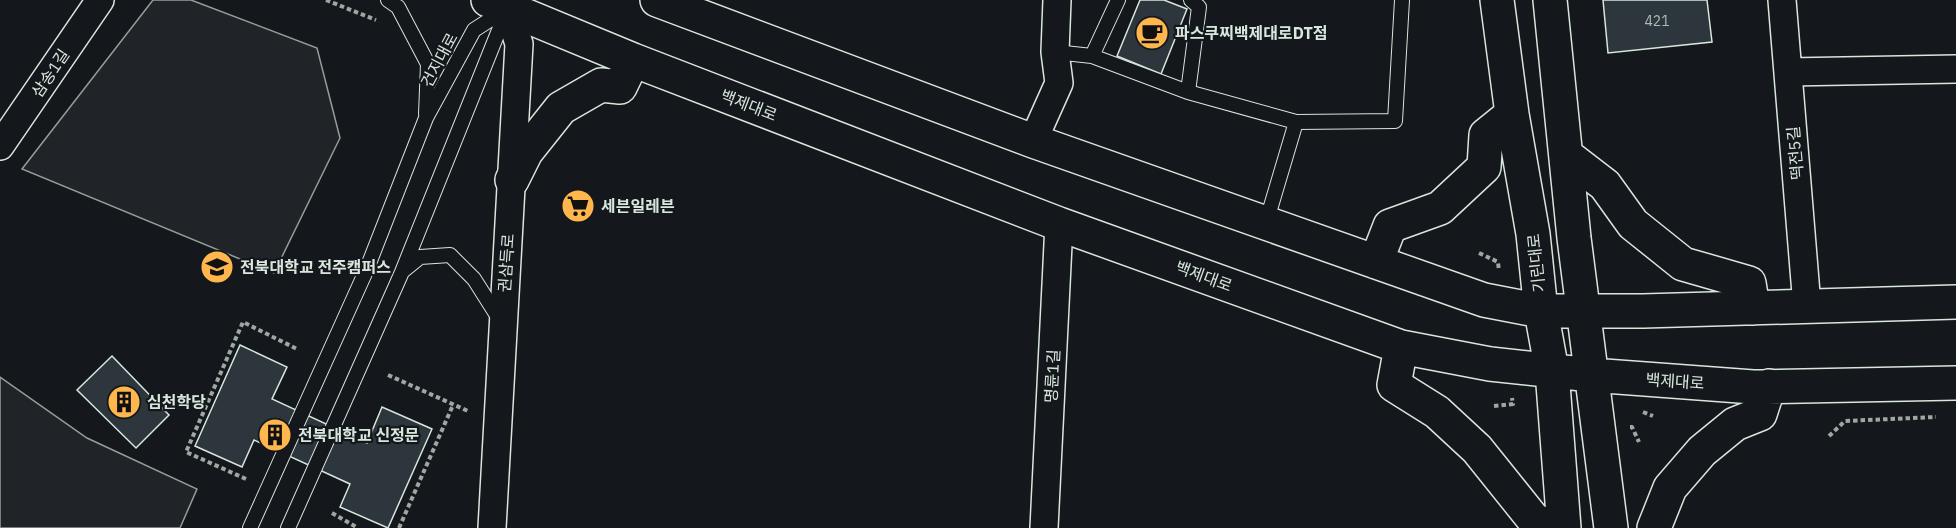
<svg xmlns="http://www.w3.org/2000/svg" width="1956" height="528" viewBox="0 0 1956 528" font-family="'IBM Plex Sans','Noto Sans KR',sans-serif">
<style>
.green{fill:#202428;stroke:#939e99;stroke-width:1.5}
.building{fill:#2c363c;stroke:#d8e6dc;stroke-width:1.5}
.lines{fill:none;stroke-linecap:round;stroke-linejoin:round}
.lane-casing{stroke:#d8e6dc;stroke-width:16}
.street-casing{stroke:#d8e6dc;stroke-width:30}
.secondary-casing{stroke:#d8e6dc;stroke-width:36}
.path{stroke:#9da8a2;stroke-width:4;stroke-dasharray:4.5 3;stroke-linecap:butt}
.lane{stroke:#14181c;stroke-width:14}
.street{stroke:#14181c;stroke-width:27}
.secondary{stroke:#14181c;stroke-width:33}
.labels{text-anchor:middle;stroke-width:4.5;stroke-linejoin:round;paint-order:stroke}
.number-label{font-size:14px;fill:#adbab4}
.poi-label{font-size:16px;font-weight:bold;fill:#d8e6dc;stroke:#14181c;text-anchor:start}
.street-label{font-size:16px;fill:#d8e6dc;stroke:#14181c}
</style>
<rect width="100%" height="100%" fill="#14181c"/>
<path class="green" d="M153 0H191L317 48 340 138 274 273 22 169Z
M0 377 87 438 197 489 180 528H0Z"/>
<path class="building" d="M1140 0H1164L1187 9 1161 74 1117 56Z
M1603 0H1707L1712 42 1608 53Z
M240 345 287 367 272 399 367 443 382 407 432 429 388 528 340 507 350 484 254 440 242 467 195 446Z
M112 356 169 415 136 448 77 390Z"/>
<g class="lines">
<defs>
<path id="lane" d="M388 0 398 7 428 64 426 114
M1191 0 1199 7 1188 92 1296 122 1395 121 1402 0
M1055 52 1092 56 1188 92
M1092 56 1118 0
M1266 223 1296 122
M404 270 420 257 450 255 474 279 500 320
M250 528 366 271 426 118 474 30 505 10
M288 528 402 272 507 10"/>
<path id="street" d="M1782 0 1807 306
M1788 72 1956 69
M1033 141 1059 83 1055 52 1057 0
M0 146 100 0
M492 528 519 44 508 8 509 0
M1044 528 1059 224"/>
<path id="secondary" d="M488 0 633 60 1059 224 1401 347 1490 364 1591 375 1753 387 1956 383
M657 0 1033 141 1484 300 1541 311H1643L1956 302
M1497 0 1512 114 1533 234 1541 311 1552 371 1564 528
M1550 0 1574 238 1611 528
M1566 155 1605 185 1633 224 1683 264 1749 283 1753 308
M512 180 526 152 561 108 601 85 620 87 633 60
M1376 262 1390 226 1440 208 1484 167 1486 135 1512 114
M1401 347 1394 385 1437 412 1477 449 1534 520 1553 528
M1654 528 1670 488 1702 451 1735 424 1760 414 1769 386"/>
</defs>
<use href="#lane" class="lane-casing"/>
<use href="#street" class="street-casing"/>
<use href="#secondary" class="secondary-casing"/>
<path class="path" d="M326 0 376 20
M1479 253 1498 262 1499 271
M388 375 470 412
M1494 406 1513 404 1512 398
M1643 412 1653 416
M1630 427H1632L1639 442
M1829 436 1845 421 1936 417
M246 479 186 452 243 322 297 349
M332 513 358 528
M399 528 453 405"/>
<use href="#lane" class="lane"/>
<use href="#street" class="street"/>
<use href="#secondary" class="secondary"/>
</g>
<defs>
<symbol id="cafe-disc" viewBox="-11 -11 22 22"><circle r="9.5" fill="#ffb74d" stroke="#14181c"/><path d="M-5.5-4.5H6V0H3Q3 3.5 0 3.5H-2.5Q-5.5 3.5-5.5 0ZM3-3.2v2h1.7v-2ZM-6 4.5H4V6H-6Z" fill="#111"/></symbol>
<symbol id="supermarket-disc" viewBox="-11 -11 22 22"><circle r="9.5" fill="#ffb74d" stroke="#14181c"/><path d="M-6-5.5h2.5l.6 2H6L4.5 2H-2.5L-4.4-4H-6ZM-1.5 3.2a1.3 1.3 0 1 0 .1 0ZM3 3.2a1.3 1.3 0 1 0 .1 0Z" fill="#111"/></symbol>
<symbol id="university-disc" viewBox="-11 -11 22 22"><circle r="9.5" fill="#ffb74d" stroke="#14181c"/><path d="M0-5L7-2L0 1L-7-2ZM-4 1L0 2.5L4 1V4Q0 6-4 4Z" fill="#111"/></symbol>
<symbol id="building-disc" viewBox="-11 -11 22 22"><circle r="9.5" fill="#ffb74d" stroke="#14181c"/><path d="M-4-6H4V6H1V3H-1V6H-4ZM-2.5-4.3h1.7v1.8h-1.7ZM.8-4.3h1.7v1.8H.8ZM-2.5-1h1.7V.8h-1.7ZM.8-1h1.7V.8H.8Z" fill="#111"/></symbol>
</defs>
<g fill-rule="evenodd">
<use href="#cafe-disc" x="1133" y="14" width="38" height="38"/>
<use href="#supermarket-disc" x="559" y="187" width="38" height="38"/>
<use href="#university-disc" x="198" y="248" width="38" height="38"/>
<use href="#building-disc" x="105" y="383" width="38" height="38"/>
<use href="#building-disc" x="256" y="416" width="38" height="38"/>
</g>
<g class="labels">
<g class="number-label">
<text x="1657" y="26">421</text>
</g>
<g class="poi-label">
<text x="1175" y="39">파스쿠찌백제대로DT점</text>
<text x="601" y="212">세븐일레븐</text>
<text x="240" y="273">전북대학교 전주캠퍼스</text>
<text x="147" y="408">심천학당</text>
<text x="298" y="441">전북대학교 신정문</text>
</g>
<g class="street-label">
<text transform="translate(439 60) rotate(-62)" y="6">건지대로</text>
<text transform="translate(50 73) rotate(-56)" y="6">삼송1길</text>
<text transform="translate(749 105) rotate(21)" y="6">백제대로</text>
<text transform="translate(1795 153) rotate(-95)" y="6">떡전5길</text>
<text transform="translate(506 263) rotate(-86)" y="6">권삼득로</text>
<text transform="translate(1536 263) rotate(-96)" y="6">기린대로</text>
<text transform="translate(1204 276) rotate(20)" y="6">백제대로</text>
<text transform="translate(1052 376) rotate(-87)" y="6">명륜1길</text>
<text transform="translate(1675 381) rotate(4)" y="6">백제대로</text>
</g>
</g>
</svg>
